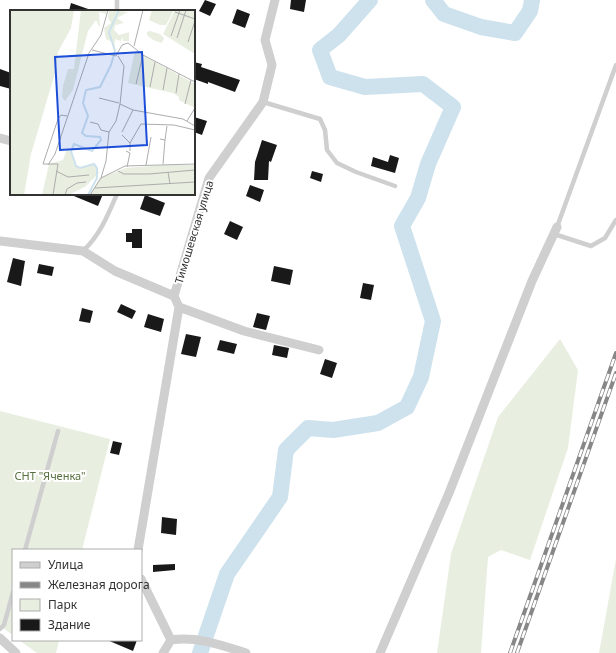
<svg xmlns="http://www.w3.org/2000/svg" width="616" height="653" viewBox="0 0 616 653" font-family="'Noto Sans',sans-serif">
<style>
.green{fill:#e8eee0}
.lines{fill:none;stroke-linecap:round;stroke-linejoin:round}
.river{stroke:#cde2ed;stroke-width:16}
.building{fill:#191919}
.service{stroke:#cfcfcf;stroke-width:4.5}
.minor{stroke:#cfcfcf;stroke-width:9}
.rail-casing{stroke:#878787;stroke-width:4}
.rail{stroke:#fff;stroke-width:2.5;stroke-dasharray:8;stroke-linecap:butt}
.labels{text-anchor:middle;stroke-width:4;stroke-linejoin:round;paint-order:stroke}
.street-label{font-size:11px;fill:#323232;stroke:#fff}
.park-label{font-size:11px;fill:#566f3e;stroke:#fff}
.inset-river{fill:none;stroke:#cde2ed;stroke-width:2}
.inset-road{fill:none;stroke:#adadad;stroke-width:1}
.view{fill:#1d4ed8;fill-opacity:0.15;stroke:#1d4ed8;stroke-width:2}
.inset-edge{fill:none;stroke:#323232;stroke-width:2}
</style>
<rect width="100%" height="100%" fill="#fff"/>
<path class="green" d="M560 339 578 370 568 448 530 560 501 550 488 557 481 653H437L451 554 498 417Z
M0 411 110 439 82 550H13V635L0 626Z
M616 559V653H599Z
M19 640H59L56 653H37Z"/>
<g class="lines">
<path class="river" d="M433 0 444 14 481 27 515 33 530 11 532 0
M200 653 227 574 280 497 286 450 308 428 333 430 378 423 407 407 421 377 433 321 402 226 418 198 428 164 453 107 423 84 365 87 330 77 320 50 339 35 370 0"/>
</g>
<path class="building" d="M205 0 216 4 210 16 199 11Z
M291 0H306L304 12 290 9Z
M71 3 91 10V11H69Z
M237 9 250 14 245 28 232 23Z
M194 62 202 64 201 67 240 80 235 92 208 82V84L194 79Z
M0 69 11 73V89L0 86Z
M194 117 207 121 202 135 194 132Z
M262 140 277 145 271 162 269 161 268 180H254L255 162Z
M390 155 399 158 395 173 371 166 373 157 388 162Z
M312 171 323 174 321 182 310 178Z
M250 185 264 190 260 202 246 196Z
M69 194H103L98 206Z
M145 195 165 203 160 216 140 209Z
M230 221 243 227 237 240 224 234Z
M132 229H142V248H132V242H126V233H132Z
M13 258 25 261 21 286 7 282Z
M39 264 54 267 52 276 37 273Z
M274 266 293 270 290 285 271 281Z
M363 283 374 285 371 300 360 298Z
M121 304 136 311 132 319 117 312Z
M82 308 93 311 90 323 79 321Z
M257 313 270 316 266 330 253 327Z
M148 314 164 319 161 332 144 327Z
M186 334 201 337 196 357 181 354Z
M220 340 237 344 234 354 217 350Z
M274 345 289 348 287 358 272 355Z
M325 359 337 363 332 378 320 374Z
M113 441 122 443 119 455 110 453Z
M162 517 177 519 176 535 161 533Z
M175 564V570L153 572V565Z
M107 640H137L133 651Z"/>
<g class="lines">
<path class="service" d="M117 0V11
M263 102 320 119 325 130 327 150 337 163 356 172 395 186
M557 227 616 65
M554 234 591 246 605 238 616 220
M83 251C100 235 108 215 117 194
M25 550 58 431
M0 629 4 625 13 592"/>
<path class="minor" d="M0 138 11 141
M0 241 83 251 115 271 174 296
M179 307 244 331 319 350
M138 550 179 307 174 296 209 178 263 102 272 65 265 40 275 0
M141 579 171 640
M0 638 16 653
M163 653 171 640C197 636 221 645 246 653
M380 653 449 493 532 281 557 227"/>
<defs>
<path id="rail" d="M510 653 616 353
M517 653 616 373"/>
</defs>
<use href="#rail" class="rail-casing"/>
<use href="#rail" class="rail"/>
</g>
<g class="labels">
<g class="street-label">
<text transform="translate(194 232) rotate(-73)" y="4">Тимошевская улица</text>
</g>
<g class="park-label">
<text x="50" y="480">СНТ "Яченка"</text>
</g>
</g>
<g transform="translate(10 10)">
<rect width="185" height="185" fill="#fff"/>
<path d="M0 0H64L61 18 48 42 45 63 21 144 14 185H0ZM71 0H97L96 4 89 2 90 18 86 10 78 21 63 80 55 91 52 87 53 76 58 59H64ZM99 0 118 2 107 8 114 13 105 15 104 20 109 25 119 22V31H113V27L111 31 105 29 104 41 102 32 96 29 94 18 101 13 98 8ZM142 0H164L156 15H150L139 10ZM165 0H185V44L153 24ZM140 21 150 24 154 28 153 31 151 33 143 30 137 25V22ZM125 41 185 74V98L169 90V87L163 83 118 73ZM57 139 61 141 66 156 70 158 84 154 89 163 76 176 59 185H32L39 154 53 150ZM155 155H185V185H79L90 168 116 158Z" fill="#e8eee0"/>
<path class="inset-river" d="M78 185 87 168V158L84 154 70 158 66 156 61 141 64 134 82 141 91 130 90 127 76 126 72 123 78 106 73 93 76 80 90 77 101 55 105 41 99 22 109 0"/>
<path class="inset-road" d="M165 2 185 9M161 26 170 0M167 28 176 0M178 32 185 11M124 36 133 0M82 40 106 46 112 35 118 33 133 45 185 72M126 74 133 45M140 77 145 52M153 80 157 58M166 83 169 64M89 88 109 93M110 94 123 100 173 109 185 116M175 94 181 70M177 111 185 98M80 112 88 114 91 120 99 122M112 122 123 100M112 125 120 133V141M150 129 155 130 153 154M155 130 157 116M120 133 131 114 164 115 185 120M116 141 120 143 117 157M38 155 45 144 79 43 91 25 98 0M136 155 141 127M46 161 58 167 79 165M108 161 114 164H139L185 160M158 162 160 174M91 168 115 156 185 154M85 178 185 172M43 185 48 154H33L48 109 51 105 57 106M55 185 57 179 67 173 76 172M80 185 91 168 96 151 99 122 106 111 110 94 114 56 108 46"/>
<path class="view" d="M132 42 137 135 50 140 45 47Z"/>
<rect width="185" height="185" class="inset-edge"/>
</g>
<rect x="12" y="549" width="130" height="92" fill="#ffffff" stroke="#adadad"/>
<rect x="20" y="562" width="20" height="6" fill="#cfcfcf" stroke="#adadad"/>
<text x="48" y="569" font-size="12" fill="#323232">Улица</text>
<rect x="20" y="582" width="20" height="6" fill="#878787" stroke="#adadad"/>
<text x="48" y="589" font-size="12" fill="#323232">Железная дорога</text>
<rect x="20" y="599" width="20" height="12" fill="#e8eee0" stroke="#adadad"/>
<text x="48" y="609" font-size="12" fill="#323232">Парк</text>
<rect x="20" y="619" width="20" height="12" fill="#191919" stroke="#adadad"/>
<text x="48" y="629" font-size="12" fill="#323232">Здание</text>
</svg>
